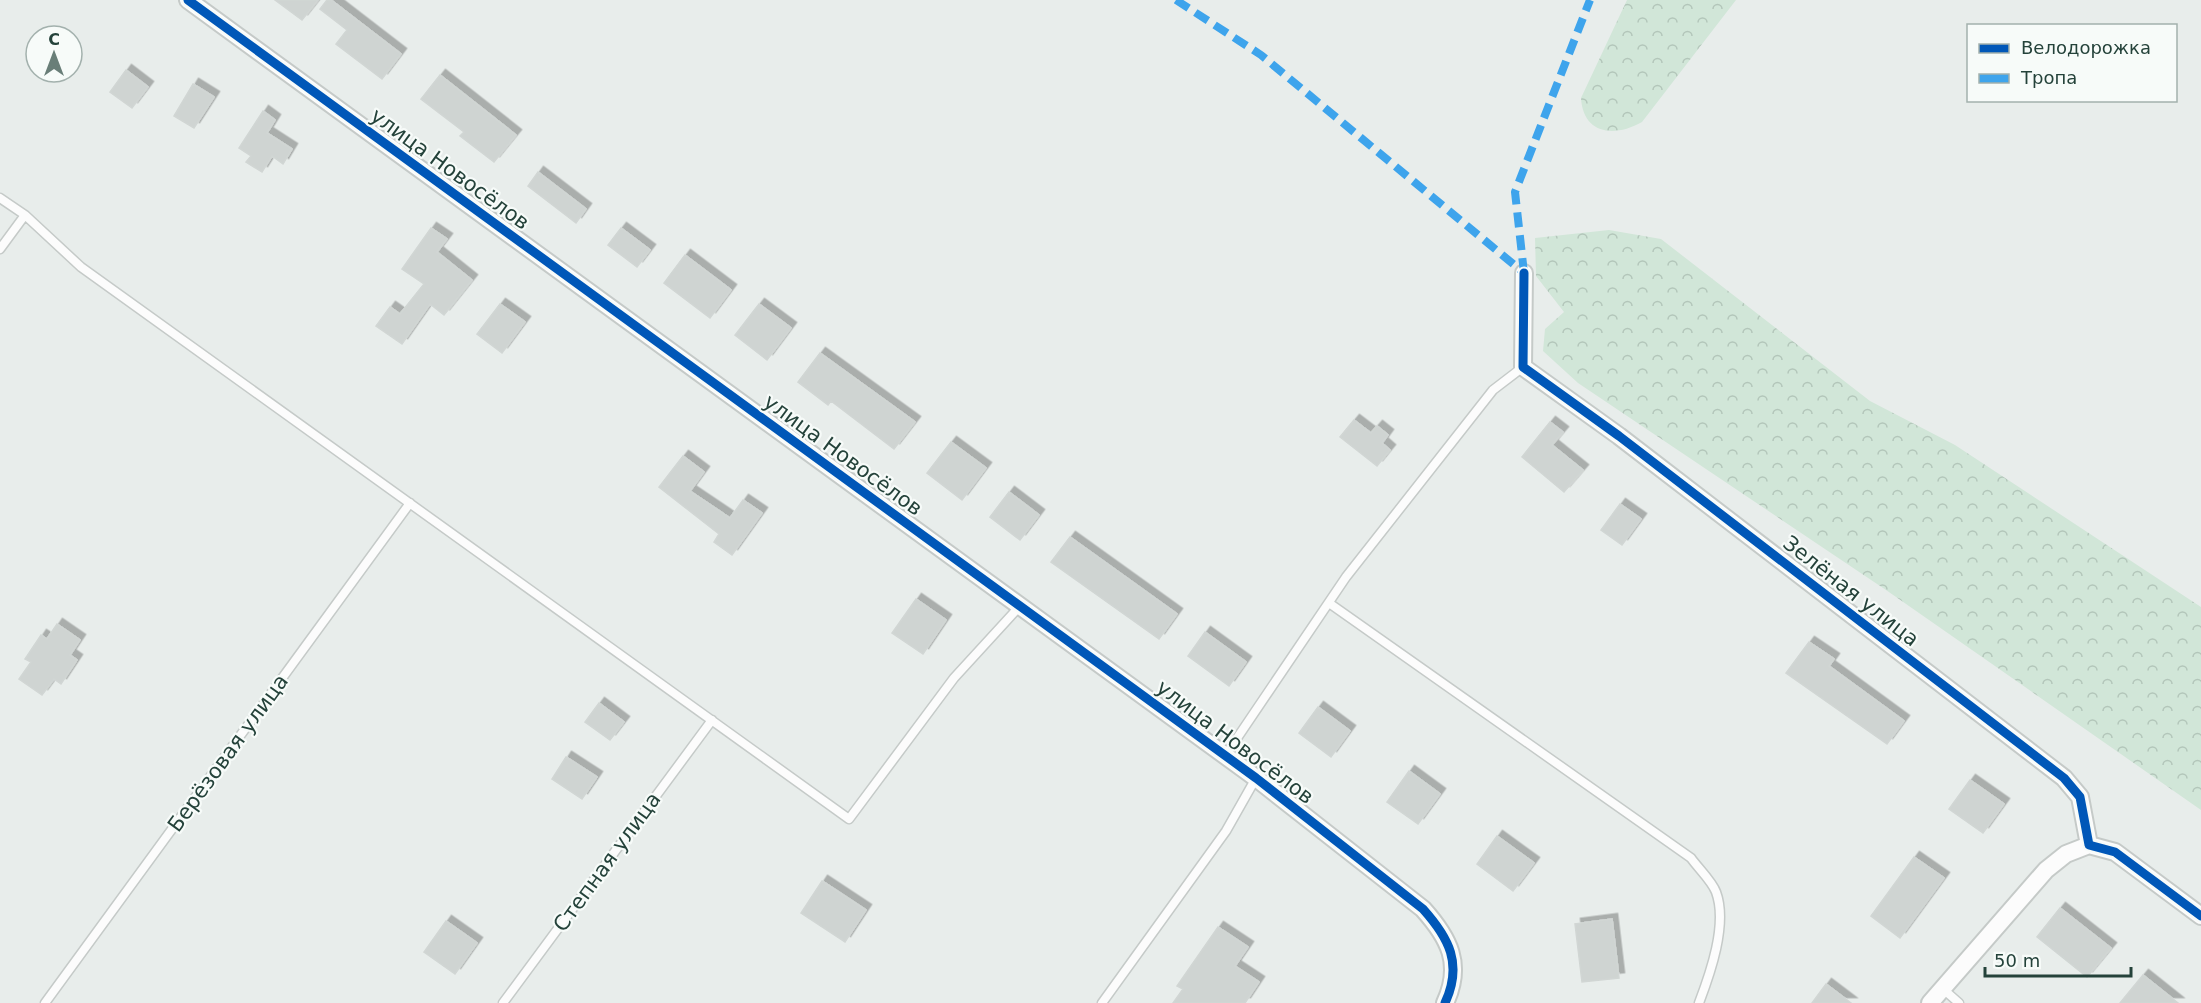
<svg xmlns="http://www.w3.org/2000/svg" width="2201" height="1003" viewBox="0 0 2201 1003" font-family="'DejaVu Sans',sans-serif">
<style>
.forest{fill:url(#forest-crowns)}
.building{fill:#cfd4d2;stroke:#d1d6d4;stroke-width:1.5;filter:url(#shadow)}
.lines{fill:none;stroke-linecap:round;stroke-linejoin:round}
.service-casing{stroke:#c5cac8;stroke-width:11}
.minor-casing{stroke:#c5cac8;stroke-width:20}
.service{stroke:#fcfcfc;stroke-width:8}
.minor{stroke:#fcfcfc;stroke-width:16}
.quiet{stroke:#3ea4ec;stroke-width:8;stroke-dasharray:15 8;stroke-linecap:butt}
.cycleway-casing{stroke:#f7fbf9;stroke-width:13}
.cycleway{stroke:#0057b8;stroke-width:9}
.labels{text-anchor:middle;stroke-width:4.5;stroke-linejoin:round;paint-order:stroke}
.street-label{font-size:21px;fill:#24423a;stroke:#f7fbf9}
</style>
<defs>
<pattern id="forest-crowns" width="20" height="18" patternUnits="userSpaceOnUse" patternTransform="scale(1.5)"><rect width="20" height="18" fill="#d1e6d8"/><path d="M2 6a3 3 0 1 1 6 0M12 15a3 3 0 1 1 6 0" fill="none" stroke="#b3c6ba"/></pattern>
<filter id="shadow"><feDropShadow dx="5.5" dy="-5.5" stdDeviation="0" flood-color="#0004"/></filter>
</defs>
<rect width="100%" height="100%" fill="#e8edeb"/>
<path class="forest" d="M1627 0H1736L1642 122C1614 138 1583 134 1581 98Z
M1609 230 1661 239 1870 401 1955 445 2201 607V810L1886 590 1578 383 1543 351 1545 329 1564 312 1536 276 1535 238Z"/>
<path class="building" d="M275 0H318L302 20Z
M327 0H331L401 54 382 79 336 44 347 30 320 9Z
M126 70 148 87 132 108 110 92Z
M440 75 516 135 494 162 460 136 464 132 421 99Z
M193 84 214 97 194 128 174 116Z
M263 111 275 120 267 133 292 149 283 164 272 156 262 172 246 162 251 156 239 148Z
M538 172 586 209 576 223 528 186Z
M431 228 447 239 437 252 472 280 444 315 430 304 402 344 376 326 390 307 400 314 424 284 402 269Z
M621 228 650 250 637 267 608 245Z
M685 255 731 290 710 318 664 283Z
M500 304 525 322 502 353 477 334Z
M759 304 791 328 767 360 735 335Z
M820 353 915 422 894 449 831 401 828 405 798 382Z
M1354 420 1371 433 1377 426 1388 435 1382 443 1390 450 1377 466 1340 437Z
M1550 422 1563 432 1552 445 1583 470 1564 492 1522 457Z
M951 442 986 468 962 500 927 473Z
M683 456 704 472 690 491 730 518 743 500 762 513 732 555 714 542 719 534 659 487Z
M1009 492 1039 515 1020 540 990 517Z
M1620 504 1641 519 1622 545 1601 530Z
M1070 537 1177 614 1159 639 1051 562Z
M916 599 946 620 923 654 892 633Z
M57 624 80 640 70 655 77 660 61 684 54 679 42 695 19 679 31 662 25 659 41 635 47 639Z
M1205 632 1246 662 1229 686 1188 656Z
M1809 642 1834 659 1829 666 1904 721 1887 744 1786 673Z
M599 703 624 722 610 740 585 722Z
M1318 707 1350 731 1331 757 1299 733Z
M566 757 597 777 582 799 552 779Z
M1409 771 1440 794 1418 824 1387 802Z
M1970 780 2004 804 1983 833 1949 809Z
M1497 836 1534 863 1513 891 1477 864Z
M1914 857 1944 878 1900 938 1871 916Z
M822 881 866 910 845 942 801 913Z
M2060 908 2111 948 2087 977 2037 937Z
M1612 919 1619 978 1582 982 1575 924Z
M446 921 477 943 455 974 424 952Z
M1218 927 1248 947 1235 966 1259 982 1245 1003H1173L1183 989 1177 986Z
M2143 975 2178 1003H2120Z
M1826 984 1851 1003H1812Z"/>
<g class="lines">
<defs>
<path id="service" d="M0 198 25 215 81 267 849 819 954 678 1020 606
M0 249 25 215
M1329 603 1691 858C1698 868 1712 881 1716 892 1728 924 1710 974 1699 1003
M1225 756 1346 577 1493 390 1523 367
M1942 988 1959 1003
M45 1003 410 503
M503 1003 712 720
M1102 1003 1226 831 1256 778"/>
<path id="minor" d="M188 0 1256 778 1423 909C1449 938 1463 964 1445 1003
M1524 273 1523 367 1619 436 2064 778 2080 797 2089 845 2115 852 2201 916
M1930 1003 2046 870 2066 854 2089 845"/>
</defs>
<use href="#service" class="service-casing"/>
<use href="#minor" class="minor-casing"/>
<use href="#service" class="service"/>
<use href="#minor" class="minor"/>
<path class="quiet" d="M1176 0 1261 55 1524 273
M1524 273 1515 192 1590 0"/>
<defs>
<path id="cycleway" d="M188 0 1256 778 1423 909C1449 938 1463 964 1445 1003
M1524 273 1523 367 1619 436 2064 778 2080 797 2089 845 2115 852 2201 916"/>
</defs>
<use href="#cycleway" class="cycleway-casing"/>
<use href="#cycleway" class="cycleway"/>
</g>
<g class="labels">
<g class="street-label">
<text transform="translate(450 169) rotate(36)" y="7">улица Новосёлов</text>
<text transform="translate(843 455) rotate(36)" y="7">улица Новосёлов</text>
<text transform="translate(1851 591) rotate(38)" y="7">Зелёная улица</text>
<text transform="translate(1235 742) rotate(37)" y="7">улица Новосёлов</text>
<text transform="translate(228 753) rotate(-54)" y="7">Берёзовая улица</text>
<text transform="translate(607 862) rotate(-54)" y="7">Степная улица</text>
</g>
</g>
<rect x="1967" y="24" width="210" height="78" fill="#f7fbf9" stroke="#a3b1ad" stroke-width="1.5"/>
<rect x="1979" y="44" width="30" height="9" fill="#0057b8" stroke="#a3b1ad" stroke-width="1.5"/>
<text x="2021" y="54" font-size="18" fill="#24423a">Велодорожка</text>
<rect x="1979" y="74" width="30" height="9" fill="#3ea4ec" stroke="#a3b1ad" stroke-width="1.5"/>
<text x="2021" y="84" font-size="18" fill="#24423a">Тропа</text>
<g transform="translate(54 54)"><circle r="28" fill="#f7fbf9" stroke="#a3b1ad" stroke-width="1.5"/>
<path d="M0-4.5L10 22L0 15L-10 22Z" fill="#697e78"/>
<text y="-9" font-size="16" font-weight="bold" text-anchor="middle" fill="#24423a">С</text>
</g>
<path d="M1985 967v9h146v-9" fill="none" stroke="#24423a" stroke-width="3"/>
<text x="1994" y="967" font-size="18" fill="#24423a" stroke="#f7fbf9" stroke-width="4.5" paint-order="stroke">50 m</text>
</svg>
